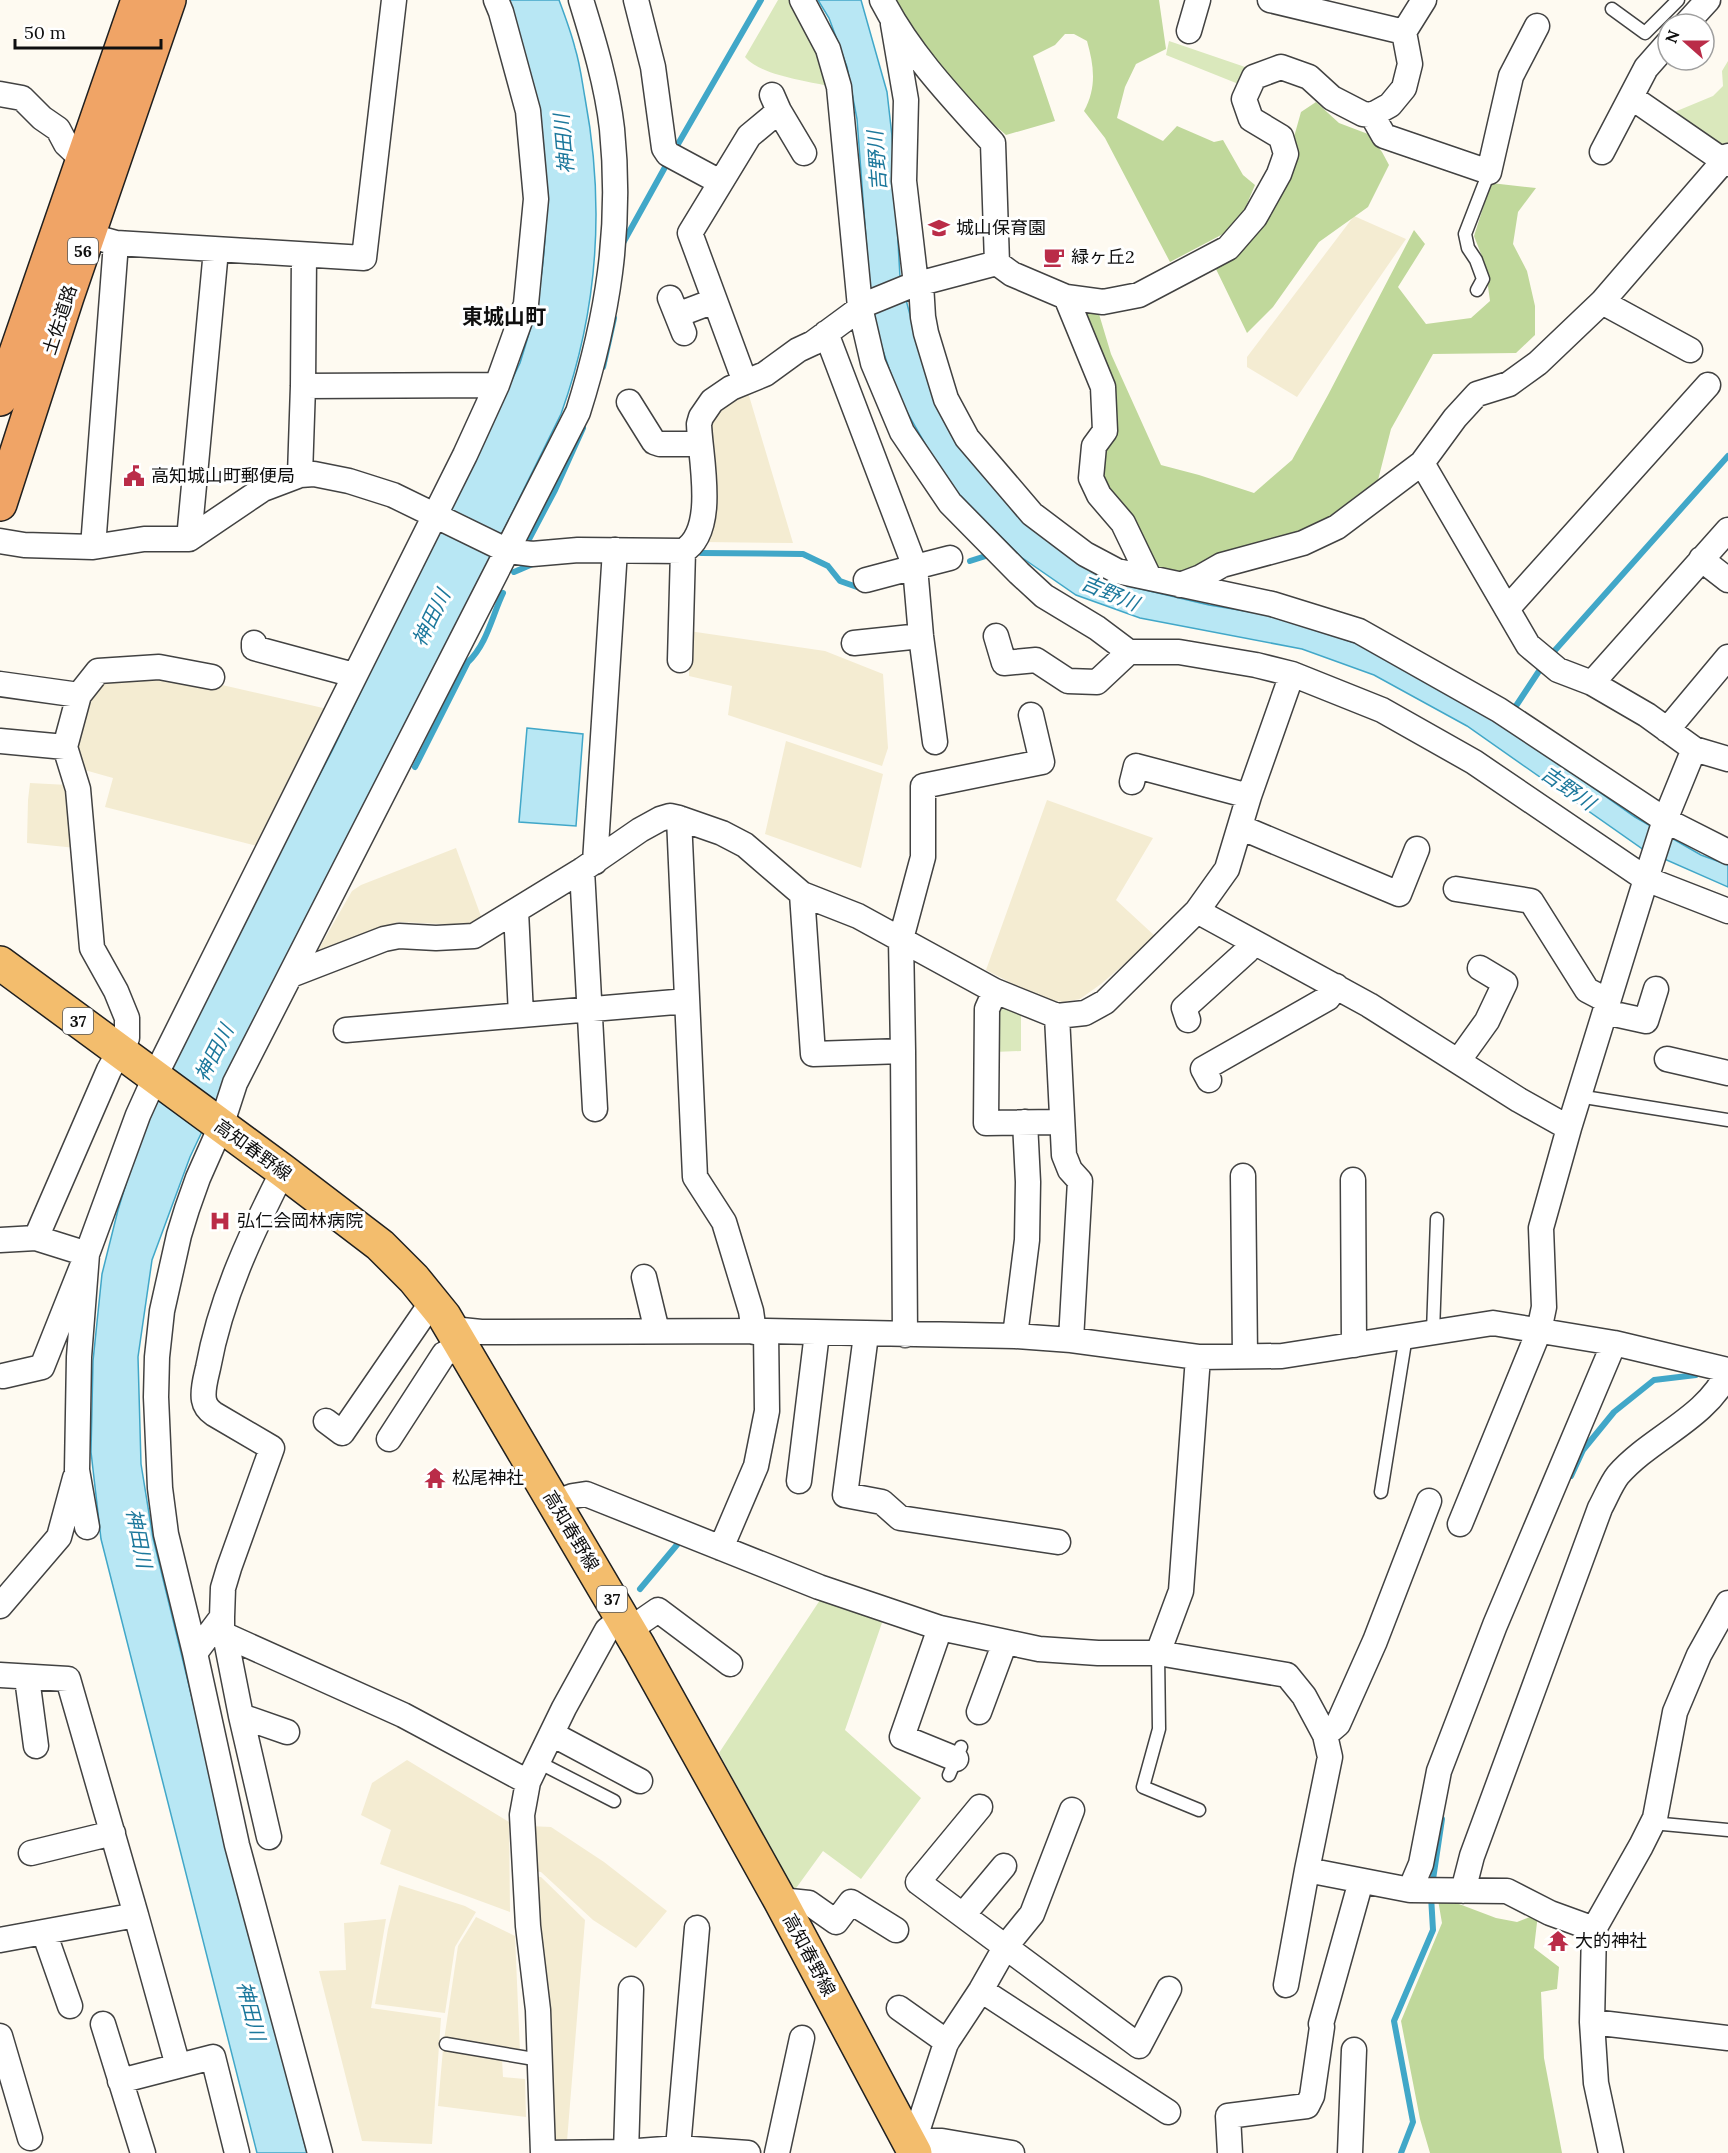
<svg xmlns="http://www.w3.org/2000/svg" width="1728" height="2153" viewBox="0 0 1728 2153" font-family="Lora,'Noto Sans JP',serif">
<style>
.farmland{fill:#f4ecd2}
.green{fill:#dae8bc}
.forest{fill:#c0d89b}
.water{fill:#b8e7f4;stroke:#41a7c8;stroke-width:1.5}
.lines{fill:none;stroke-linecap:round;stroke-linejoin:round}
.stream{stroke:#41a7c8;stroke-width:6}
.service-casing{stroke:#424242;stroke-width:15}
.minor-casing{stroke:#424242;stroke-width:27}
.primary-casing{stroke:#202020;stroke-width:36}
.trunk-casing{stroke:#202020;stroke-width:36}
.service{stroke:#fff;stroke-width:12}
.minor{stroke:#fff;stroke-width:24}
.primary{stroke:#f3bd6d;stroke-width:33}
.trunk{stroke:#f0a466;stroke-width:33}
.labels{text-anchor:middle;stroke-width:6;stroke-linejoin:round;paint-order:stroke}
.shield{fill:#fff;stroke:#575757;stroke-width:1.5}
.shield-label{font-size:16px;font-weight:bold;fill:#0f0f0f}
.poi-label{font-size:18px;fill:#0f0f0f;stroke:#fff;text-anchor:start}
.street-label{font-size:18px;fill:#0f0f0f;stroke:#fff}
.water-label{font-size:20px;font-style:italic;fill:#1c789c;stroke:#fff}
.quarter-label{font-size:21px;font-weight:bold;fill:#0f0f0f;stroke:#fff}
</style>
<rect width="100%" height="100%" fill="#fefaf1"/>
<path class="farmland" d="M1354 216 1406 239 1297 397 1247 367V357Z
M747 389 793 543 705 542 711 416Z
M689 631 825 651 883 674 888 748 882 766 728 715 732 686 689 676Z
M161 671 332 710 261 847 105 807 113 778 81 769 72 745 83 701 104 673Z
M786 741 883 774 861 868 765 834Z
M30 783 68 785 76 848 27 843 28 800Z
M1047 800 1153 838 1116 900 1156 937 1101 984 1080 999 1063 1002 1044 1000 986 970Z
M456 848 482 919 464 925 398 922 317 952 352 891 361 885Z
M407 1760 509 1822 510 1912 380 1864 391 1830 361 1815 372 1783Z
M529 1826 551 1827 604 1862 667 1911 636 1948 593 1920 541 1872 531 1871Z
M529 1876 541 1877 585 1920 567 2141 547 2143Z
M399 1885 465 1906 476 1912 455 1947 445 2013 375 2004 388 1929Z
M476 1917 515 1936 520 2052 444 2040 458 1946Z
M386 1919 371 2008 441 2018 432 2144 362 2141 319 1971 346 1970 344 1923Z
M443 2049 502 2058 503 2077 525 2079 526 2117 438 2106Z"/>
<path class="green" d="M778 0H797L832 87C808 81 761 76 745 57Z
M1169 41 1248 68 1241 85 1166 55Z
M1728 61V148L1725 152 1672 113 1713 96 1723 86 1722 71Z
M1006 1008 1021 1011V1051L994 1052 996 1011Z
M822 1597 884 1617 845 1730 921 1798 861 1879 823 1851 794 1891 719 1753Z"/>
<path class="forest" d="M895 0H1159L1166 49 1136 64 1125 87 1117 118 1163 141 1177 126 1214 142 1223 140 1243 175 1255 185 1244 211 1223 234 1170 262 1105 138 1084 111C1097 87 1094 66 1087 41L1074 34H1065L1055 45 1033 56 1055 121 1006 135 969 103 932 64Z
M1316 102 1339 123 1368 134 1382 152 1389 165 1368 207 1319 242 1273 307 1247 333 1215 267 1292 144 1301 112Z
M1491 183 1536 188 1518 212 1513 244 1527 271 1535 306V335L1516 353 1433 354 1391 429 1378 480 1310 531 1180 576 1153 569 1096 477 1110 434 1072 303 1099 314 1111 354 1161 465 1199 475 1254 493 1292 460 1328 395 1414 230 1425 244 1398 287 1426 324 1471 318 1490 301 1485 264 1474 236Z
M1438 1900 1459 1904 1496 1918 1517 1922 1538 1914 1534 1948 1559 1967 1557 1989 1541 1992 1544 2058 1562 2153H1430L1420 2119 1401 2021 1442 1923Z"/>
<path class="water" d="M508 0H559C565 16 571 32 575 48 580 64 582 81 585 98 605 205 598 311 561 414L382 776 224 1085 190 1157 152 1260 138 1357 141 1464 153 1538 244 1911 307 2153H257L101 1539 91 1452 93 1361 102 1274 118 1210 148 1112 210 983 332 751 520 363C525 347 530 331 534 315 550 249 550 153 534 88 526 58 516 29 508 0Z
M818 0H861L887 92 892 136 900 277 915 334 938 408 1075 561 1124 585 1209 605 1281 617 1358 644 1446 689 1514 732 1635 817 1701 855 1728 865V887L1644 850 1467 726 1374 675 1302 649 1140 618 1076 595 1021 557 947 482 899 398 872 318 857 119 847 67 829 18Z
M527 728 583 734 576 826 519 822Z"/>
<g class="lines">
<path class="stream" d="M674 151 761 0
M623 243 669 160
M603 367 614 318
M527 543 555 490 583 428
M701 553 803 554 828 566 840 581 857 587H864
M970 561 992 554
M514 572 535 563
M1549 657 1728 456
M1512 712 1543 665
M415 767 468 662C487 644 492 616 503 593
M1571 1476 1583 1450 1614 1412 1654 1380 1696 1375 1702 1371
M640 1589 681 1540
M1432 1886 1442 1819
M1401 2153 1413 2122 1394 2021 1433 1930 1431 1896"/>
<defs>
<path id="service" d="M1612 9 1645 33 1678 0
M1477 290 1483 279 1476 260 1468 248 1465 234 1489 172
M1578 1096 1728 1120
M1433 1332 1437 1219
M1381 1492 1406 1336
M1158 1653 1159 1729 1143 1787 1199 1810
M538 1762 614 1801
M949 1775 961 1747
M1652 1823 1728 1830
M446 2044 540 2060"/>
<path id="minor" d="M636 0 653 67 664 148 668 154 720 182
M802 0 828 49 839 87 860 307 873 363 902 432 950 503 1019 573 1044 596 1097 628 1129 652H1179L1256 665 1292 674 1382 710 1474 762 1646 879 1728 911
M882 0C909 53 953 99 993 143L997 263
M1270 0 1404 32
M893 24 906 100 904 181 916 284
M1686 24 1708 0
M1189 31 1198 0
M0 94 22 98 42 118 58 129 66 144 83 160
M772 95 779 111 804 153
M1631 97 1728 164
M1372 115 1384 136 1489 172 1511 76 1537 26
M1602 152 1646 68 1668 43
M73 231 116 243 364 258 394 0
M997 263 1012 274 1066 297 1103 302 1139 295 1228 248 1255 217 1279 174 1286 154 1281 137 1251 119 1244 99 1254 77 1281 67 1309 77 1332 98 1363 114 1372 115 1390 105 1404 88 1410 64 1404 32 1424 0
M921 284 923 317 926 333 946 399 967 438 1032 514 1085 554 1117 571 1272 604 1359 631 1499 710 1665 820 1728 852
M1066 297 1103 387 1105 431 1094 446 1091 478 1099 495 1123 523 1149 577
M670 298 684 333
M1602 302 1690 350
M677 315 714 301
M826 333 915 567 866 580
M745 382 690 233 749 136 779 111
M303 386 497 385
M629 402 654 442 660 444H700
M1422 463 1528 645 1558 670 1592 683 1647 715 1694 749 1728 759
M300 475 303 386 304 255
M189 539 216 250
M0 541 24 545 93 547 144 539H189L263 489 300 475 314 474 349 481 393 495 508 551 532 554 578 550 683 551C718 531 700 457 699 424L701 417 712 401 731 388 765 374 798 350 813 343 866 304 910 286 997 263
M93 547 116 243
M1701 559 1728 580
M1180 585 1201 577 1222 565 1303 543 1337 527 1422 463 1455 418 1477 394 1509 384 1538 363 1602 302 1728 156
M1507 609 1708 385
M996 636 1004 663 1036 660 1068 681 1097 682 1129 652
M254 643V648L354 675
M854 643 921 636
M680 660 683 551
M1592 683 1728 530
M0 684 79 695
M1667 730 1728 657
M0 741 65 747
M935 742 921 636 915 567 950 558
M1132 782 1136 766 1249 796
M679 818 695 1177 724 1222 751 1311 754 1332
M1240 827 1399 894 1417 849
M595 862 615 550
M582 870 595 1109
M1456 889 1531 901 1587 990 1608 1001
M802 894 813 1054 903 1051 901 939 923 857V786L1042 762 1031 715
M516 911 521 1015
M1197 911 1369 1005 1519 1100 1569 1128
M291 975 384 939 399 936 436 938 474 936 582 870 640 830 660 819 670 816 679 818 722 833 745 845 802 894 858 916 995 991 1057 1016 1085 1013 1105 1002 1197 911 1227 869 1249 796 1292 674
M995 991 987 1009 986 1123 1061 1122
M1605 1012 1646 1021 1656 989
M1057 1016 1064 1155 1070 1170 1080 1181 1071 1340
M1188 1020 1184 1008 1247 951 1253 943
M346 1030 687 1001
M903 1051 905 1335
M1667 1059 1728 1073
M1459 1060 1487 1021 1505 983 1480 968
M1209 1080 1203 1069 1328 998 1336 986
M1243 1176 1245 1356
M1353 1180 1354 1345
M0 1240 36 1238
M644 1277 657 1331
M452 1329 481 1332 766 1331 1015 1336 1071 1340 1198 1357 1282 1356 1493 1323 1614 1343 1728 1370
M866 1335 845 1495 882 1502 900 1518 1058 1542
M1015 1336 1027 1240 1028 1182 1025 1122
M3 1376 42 1367 87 1254 36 1238 109 1070 127 1038V1018L116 991 92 948 78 789 65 747 79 695 98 671 159 667 212 677
M326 1421 342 1433 432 1302
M389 1439 444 1354 462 1347
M799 1481 817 1333
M554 1503 573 1496 586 1494 819 1587 940 1628 1039 1649 1098 1653H1158L1287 1675 1304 1696 1325 1735 1330 1757 1307 1870 1410 1890 1507 1891 1550 1913 1594 1929
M1460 1524 1539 1331 1544 1307 1541 1228 1569 1128 1646 879 1665 820 1694 749
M87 1527 77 1470 79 1357 87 1254 94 1235 138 1115 161 1064 465 455 497 385 526 304 536 199 528 111 501 12 496 0
M721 1548 756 1466 767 1411 766 1331
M0 1606 59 1537 75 1478
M222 1617 223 1588 229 1568 272 1448 214 1414C208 1410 205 1406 204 1400 202 1390 206 1377 208 1368 221 1297 251 1234 283 1171
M940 1628 902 1737 956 1759
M629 1630 658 1610 730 1664
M225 1635 241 1716 269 1837
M195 1653 222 1617V1628L225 1635 403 1715 528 1782
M1158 1653 1181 1591 1198 1357
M0 1675 68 1679 136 1915 0 1940
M27 1678 36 1746
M979 1712 1005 1642
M241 1716 287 1732
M552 1734 640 1781
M1325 1735 1338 1724 1375 1641 1429 1501
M980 1807 918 1882 1139 2046 1169 1989
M31 1853 113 1833
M1410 1890 1421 1864 1439 1771 1495 1625 1614 1343
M1463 1891 1472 1856 1600 1508C1606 1497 1611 1484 1618 1475 1651 1437 1706 1419 1728 1372
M780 1900 809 1903 836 1922 851 1902 896 1930
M136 1915 178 2066
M963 1915 1004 1866
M44 1932 70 2006
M1286 1985 1307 1870
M981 1990 1168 2112
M899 2008 947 2042
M1592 2022 1728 2038
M103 2024 143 2153
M0 2036 30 2138
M120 2081 213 2057 237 2153
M678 2148 697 1928
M320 2153 237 1845 195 1653 166 1534 160 1488 156 1397 157 1357 162 1311 179 1235 187 1209 198 1178 221 1126 235 1083 578 412C608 317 622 229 612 129 607 85 594 42 581 0
M543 2153 538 2010 528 1926 522 1815 528 1782 564 1708 607 1630 622 1618
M543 2153 625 2152 678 2148 748 2153
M626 2153 631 1989
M777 2153 802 2038
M1012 2153 942 2141H926L912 2147 946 2043 981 1990 1006 1946 1032 1914 1072 1810
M1230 2153 1228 2116 1307 2106 1312 2096 1322 2027 1321 2024 1361 1881
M1350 2153 1354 2050
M1611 2153 1596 2083 1592 2022 1594 1929 1641 1846 1655 1818 1675 1712 1699 1655 1728 1603"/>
<path id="primary" d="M0 963 283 1171 380 1245 414 1279 444 1316 639 1647 780 1900 915 2153"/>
<path id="trunk" d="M0 399 138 0
M0 504 67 297 169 0"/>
</defs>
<use href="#service" class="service-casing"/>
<use href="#minor" class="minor-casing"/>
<use href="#primary" class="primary-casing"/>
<use href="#trunk" class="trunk-casing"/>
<use href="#service" class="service"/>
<use href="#minor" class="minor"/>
<use href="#primary" class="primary"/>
<use href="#trunk" class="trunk"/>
</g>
<defs>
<symbol id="school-bare" viewBox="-9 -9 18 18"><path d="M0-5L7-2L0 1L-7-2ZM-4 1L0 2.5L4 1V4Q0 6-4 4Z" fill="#ba2c48" stroke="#fff" stroke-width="2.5" paint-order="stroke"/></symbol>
<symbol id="cafe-bare" viewBox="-9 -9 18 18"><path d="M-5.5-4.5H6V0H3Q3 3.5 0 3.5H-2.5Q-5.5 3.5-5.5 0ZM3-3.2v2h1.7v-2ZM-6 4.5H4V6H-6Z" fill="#ba2c48" stroke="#fff" stroke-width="2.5" paint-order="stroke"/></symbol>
<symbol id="civic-bare" viewBox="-9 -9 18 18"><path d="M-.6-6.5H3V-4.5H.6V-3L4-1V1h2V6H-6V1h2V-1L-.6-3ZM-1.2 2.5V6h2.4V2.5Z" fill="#ba2c48" stroke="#fff" stroke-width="2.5" paint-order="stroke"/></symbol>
<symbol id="hospital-bare" viewBox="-9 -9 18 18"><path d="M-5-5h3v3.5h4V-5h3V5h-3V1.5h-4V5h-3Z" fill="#ba2c48" stroke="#fff" stroke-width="2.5" paint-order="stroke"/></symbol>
<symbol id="temple-bare" viewBox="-9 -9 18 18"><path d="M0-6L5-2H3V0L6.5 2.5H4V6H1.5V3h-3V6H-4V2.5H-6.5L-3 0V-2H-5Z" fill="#ba2c48" stroke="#fff" stroke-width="2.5" paint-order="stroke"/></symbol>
</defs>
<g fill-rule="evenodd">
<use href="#school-bare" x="924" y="213" width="30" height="30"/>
<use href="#cafe-bare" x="1039" y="242" width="30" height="30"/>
<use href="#civic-bare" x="119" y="461" width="30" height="30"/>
<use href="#hospital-bare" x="205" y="1206" width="30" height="30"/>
<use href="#temple-bare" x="420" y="1463" width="30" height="30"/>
<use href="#temple-bare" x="1543" y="1926" width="30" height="30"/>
</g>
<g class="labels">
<g class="shield">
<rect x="68" y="238" width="30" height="26" rx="4.5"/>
<rect x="63" y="1008" width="30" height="26" rx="4.5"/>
<rect x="597" y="1586" width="30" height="26" rx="4.5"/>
</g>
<g class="shield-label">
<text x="83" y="257">56</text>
<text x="78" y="1027">37</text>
<text x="612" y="1605">37</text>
</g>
<g class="poi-label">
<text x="956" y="234">城山保育園</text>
<text x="1071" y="263">緑ヶ丘2</text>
<text x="151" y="482">高知城山町郵便局</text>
<text x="237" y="1227">弘仁会岡林病院</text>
<text x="452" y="1484">松尾神社</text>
<text x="1575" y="1947">大的神社</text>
</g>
<g class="street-label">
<text transform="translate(60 320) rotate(-72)" y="6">土佐道路</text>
<text transform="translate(253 1150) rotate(36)" y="6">高知春野線</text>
<text transform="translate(571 1531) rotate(59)" y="6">高知春野線</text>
<text transform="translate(809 1955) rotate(62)" y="6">高知春野線</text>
</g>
<g class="water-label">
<text transform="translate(564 144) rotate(-95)" y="7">神田川</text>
<text transform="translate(877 161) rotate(-94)" y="7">吉野川</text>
<text transform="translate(1110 593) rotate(23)" y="7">吉野川</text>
<text transform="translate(431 618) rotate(-64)" y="7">神田川</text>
<text transform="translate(1568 788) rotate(35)" y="7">吉野川</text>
<text transform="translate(214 1053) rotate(-63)" y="7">神田川</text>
<text transform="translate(139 1538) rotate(79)" y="7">神田川</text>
<text transform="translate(251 2011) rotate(76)" y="7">神田川</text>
</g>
<g class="quarter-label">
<text x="504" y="324">東城山町</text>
</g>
</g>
<g transform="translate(1686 42) rotate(291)"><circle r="28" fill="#ffffff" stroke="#9f9f9f" stroke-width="1.5"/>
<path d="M0-4.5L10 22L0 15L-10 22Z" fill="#ba2c48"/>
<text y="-9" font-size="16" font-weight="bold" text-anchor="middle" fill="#0f0f0f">N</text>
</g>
<path d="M15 39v9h146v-9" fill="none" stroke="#0f0f0f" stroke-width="3"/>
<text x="24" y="39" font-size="18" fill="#0f0f0f" stroke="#ffffff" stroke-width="4.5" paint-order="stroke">50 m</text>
</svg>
